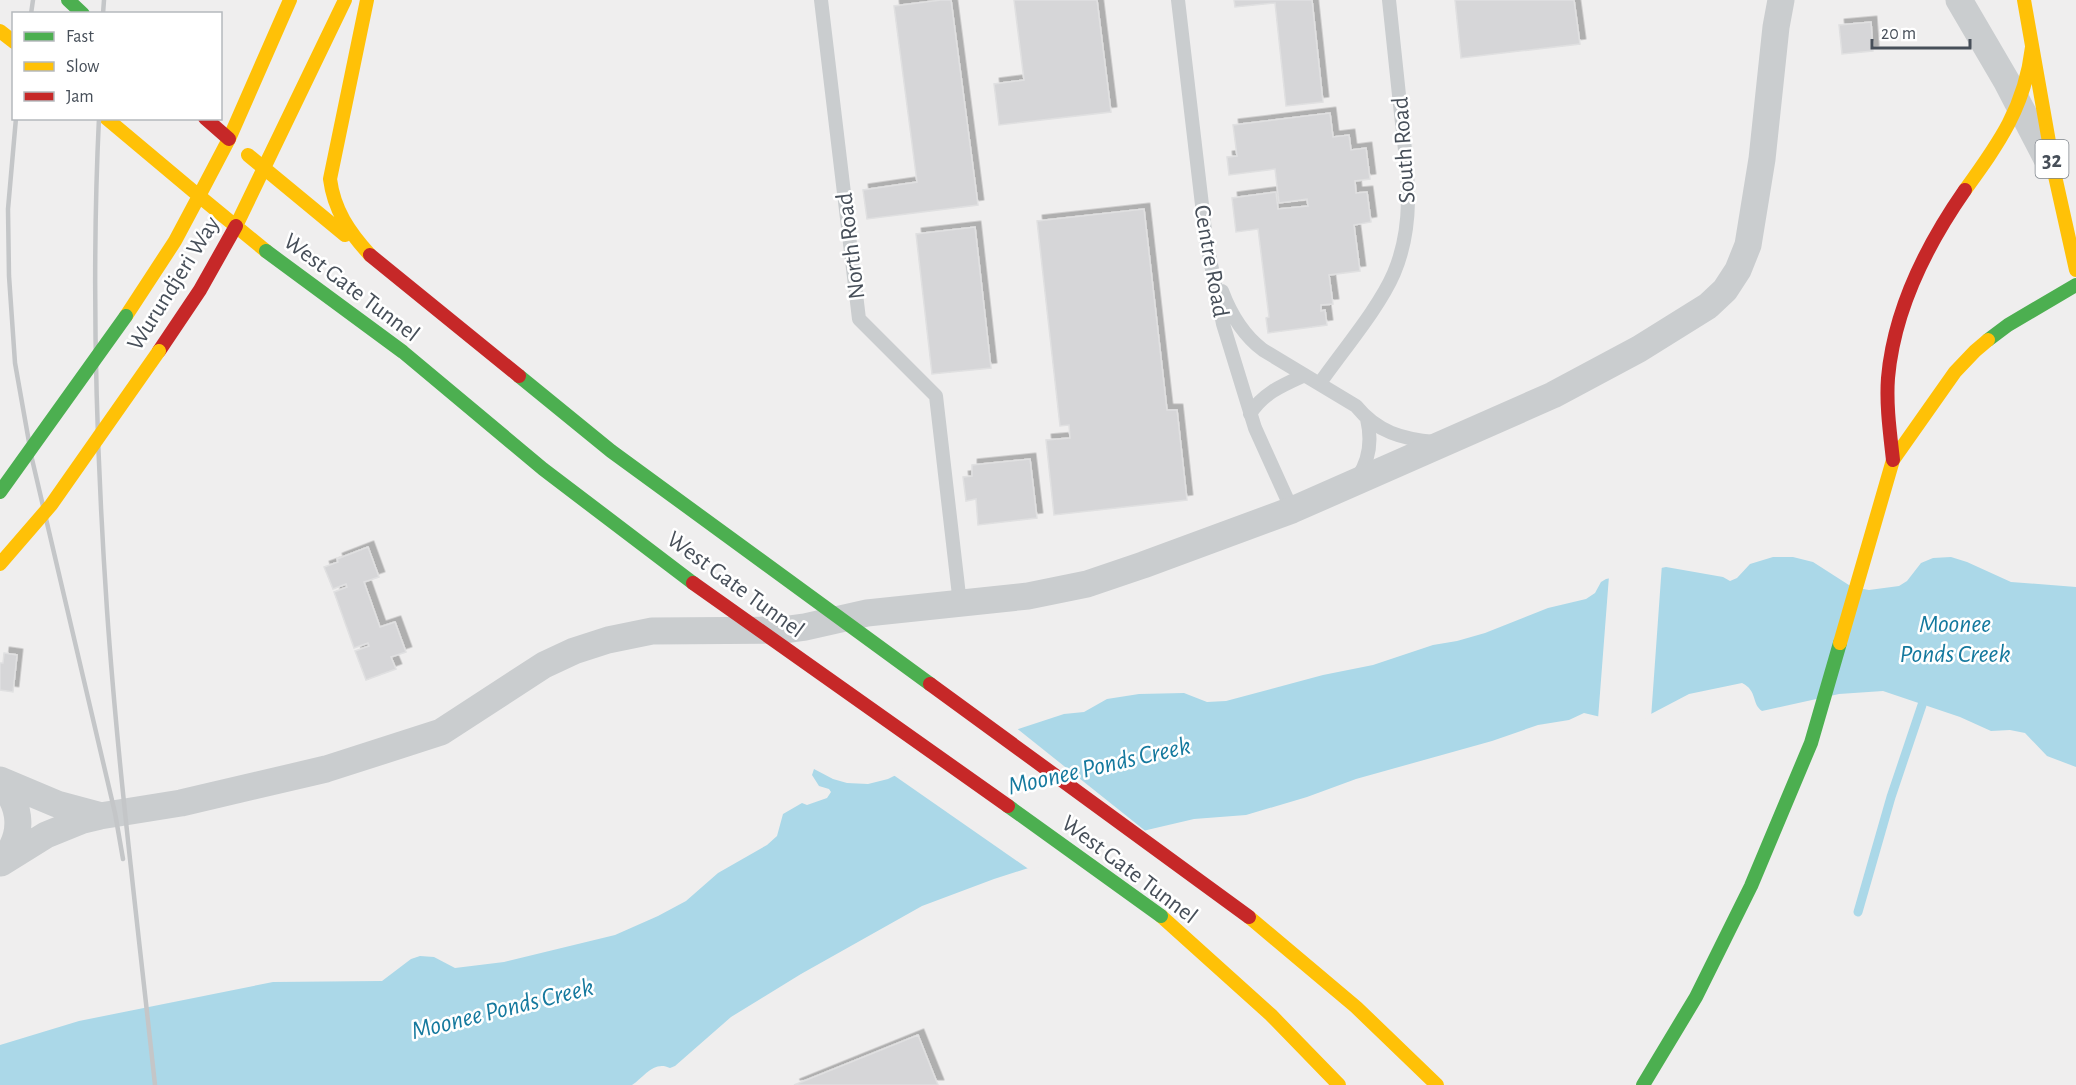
<svg xmlns="http://www.w3.org/2000/svg" width="2076" height="1085" viewBox="0 0 2076 1085" font-family="'Alegreya Sans',sans-serif">
<style>
.water{fill:#abd8e8}
.pier{fill:#efeeee}
.lines{fill:none;stroke-linecap:round;stroke-linejoin:round}
.stream{stroke:#abd8e8;stroke-width:9}
.building{fill:#d6d6d8;stroke:#e0e0e1;stroke-width:1.5;filter:url(#shadow)}
.lane{stroke:#cacdcf;stroke-width:14}
.street{stroke:#cacdcf;stroke-width:27}
.fast{stroke:#4caf50;stroke-width:14}
.slow{stroke:#ffc107;stroke-width:14}
.jam{stroke:#c62828;stroke-width:14}
.rail{stroke:#c4c6c8;stroke-width:4.5}
.fast-bridge{stroke:#4caf50;stroke-width:14}
.slow-bridge{stroke:#ffc107;stroke-width:14}
.jam-bridge{stroke:#c62828;stroke-width:14}
.labels{text-anchor:middle;stroke-width:5;stroke-linejoin:round;paint-order:stroke}
.shield{fill:#fff;stroke:#7e848b;stroke-width:1.5}
.shield-label{font-size:22px;font-weight:bold;fill:#474f59}
.street-label{font-size:24px;fill:#474f59;stroke:#fff}
.water-label{font-size:26px;font-style:italic;fill:#15799e;stroke:#fff}
</style>
<defs>
<filter id="shadow"><feDropShadow dx="5.5" dy="-5.5" stdDeviation="0" flood-color="#0004"/></filter>
</defs>
<rect width="100%" height="100%" fill="#efeeee"/>
<path class="water" d="M1773 557H1793L1813 562 1852 587 1869 590 1899 586 1907 581 1921 563 1933 558 1951 557 1967 562 2011 582 2076 587V767L2047 756 2025 733 2010 730 1991 731 1960 717 1883 691 1839 694 1762 711C1751 703 1758 691 1742 683L1689 694 1649 715 1605 718 1584 713 1569 720 1538 725 1492 741 1356 779 1307 797 1246 815 1194 819 1147 830 994 879 922 906 801 974 731 1017 675 1066 670 1068C654 1060 644 1077 632 1085H0V1045L79 1021 273 982 382 981 411 959 420 956 434 957 455 968 504 962 615 935 658 916 686 901 718 873 767 845 777 836 783 814 802 803 807 805 827 798 831 792 829 789 819 786 812 775 814 769 833 779 847 783 868 784 888 779 932 757 1064 714 1084 712 1107 699 1139 694 1184 693 1207 702 1226 701 1323 675 1373 665 1433 645 1457 641 1485 633 1548 608 1586 599 1595 593 1601 582 1606 579 1666 567 1723 577 1730 581 1737 578 1750 564Z"/>
<path class="pier" d="M1662 564 1651 718 1618 723 1603 721 1598 719 1609 576Z
M1015 727 1148 833 1030 870 892 774 931 754Z"/>
<g class="lines">
<path class="stream" d="M1858 912 1891 797 1922 705"/>
</g>
<path class="building" d="M941 0H951L978 205 867 219 863 190 917 182 894 6Z
M1014 0H1097L1111 112 999 125 994 84 1024 80Z
M1234 0H1312L1323 102 1286 106 1275 3 1235 7Z
M1455 0H1574L1580 44 1461 58Z
M1871 22 1873 51 1842 54 1839 25Z
M1330 113 1333 137 1349 135 1351 150 1366 148 1370 179 1355 181 1356 193 1367 192 1371 222 1354 225 1360 271 1329 275 1333 304 1321 305V311L1325 310 1327 325 1268 333 1266 318 1269 317 1258 229 1236 232 1232 198 1276 192 1278 209 1308 206 1307 199 1279 203 1275 169 1229 175 1227 157 1237 156 1233 125Z
M1144 209 1167 410H1177L1187 500 1054 515 1046 440 1070 438 1069 425 1060 426 1037 221Z
M975 227 991 368 932 374 916 234Z
M1030 459 1037 518 978 525 976 499 966 501 963 477 972 476V465Z
M368 547 379 577 364 582 380 627 395 622 406 652 391 657 396 669 366 680 355 651 369 646 368 643 354 648 334 592 347 587 346 584 333 589 324 567 338 562 337 559Z
M4 653 17 655 13 692 0 690V663H3Z
M918 1035 938 1085H794Z"/>
<g class="lines">
<path class="lane" d="M821 0 859 319 936 396 960 604
M1178 0 1206 239 1223 324 1255 428 1292 510
M1222 291C1231 315 1243 335 1263 350L1356 406C1377 432 1402 439 1435 442
M1320 383C1343 350 1379 308 1394 273 1416 221 1407 168 1401 114 1397 76 1393 38 1389 0
M1250 414C1263 393 1283 385 1305 375
M1358 477C1370 459 1372 440 1367 419"/>
<path class="street" d="M1959 0 2007 82 2047 159
M0 780 57 804 98 815
M0 783C23 806 24 837 2 861
M1 863 46 835 83 820 100 816 181 803 326 769 441 732 544 665 574 651 608 640 652 631 783 630 805 627 867 613 1028 596 1087 584 1143 565 1292 510 1553 395 1639 349 1708 306 1725 290 1738 270 1748 245 1762 159 1776 27 1781 0"/>
<path class="fast" d="M68 0 83 14
M1988 340 2008 325 2076 285
M1643 1085 1696 997 1751 886 1811 743 1840 643"/>
<path class="slow" d="M367 0 330 179C334 210 349 232 370 255
M2024 0 2055 176 2076 270
M0 31 14 42
M106 118 199 196 175 241 126 316
M248 155 345 235
M1965 190C1999 143 2025 107 2032 47
M236 226 345 0
M266 251 199 196 229 139 290 0
M1840 643 1893 460 1955 372 1975 351 1988 340
M1161 916 1271 1015 1339 1085
M1249 917 1356 1007 1437 1085"/>
<path class="jam" d="M205 118 229 139
M159 351 200 290 236 226
M1893 460C1890 433 1886 405 1888 378 1894 309 1926 246 1965 190"/>
<path class="rail" d="M31 14 33 0
M103 14 104 0
M16 118 8 209 9 276 15 363 32 459 115 813 123 859
M99 118C91 282 96 447 107 610 118 769 138 927 155 1085"/>
<path class="fast-bridge" d="M266 251 403 352 543 469 693 583
M519 376 611 451 930 684
M0 492 126 316
M1008 806 1161 916"/>
<path class="slow-bridge" d="M0 564 51 505 159 351"/>
<path class="jam-bridge" d="M370 255 519 376
M693 583 1008 806
M930 684 1249 917"/>
</g>
<g class="labels">
<rect class="shield" x="2035.5" y="140" width="33" height="38" rx="4.5"/>
<g class="shield-label">
<text x="2052" y="167">32</text>
</g>
<g class="street-label">
<text transform="translate(1403 150) rotate(-94)" y="8">South Road</text>
<text transform="translate(850 246) rotate(-97)" y="8">North Road</text>
<text transform="translate(1212 261) rotate(80)" y="8">Centre Road</text>
<text transform="translate(173 283) rotate(-58)" y="8">Wurundjeri Way</text>
<text transform="translate(352 287) rotate(37)" y="8">West Gate Tunnel</text>
<text transform="translate(736 584) rotate(36)" y="8">West Gate Tunnel</text>
<text transform="translate(1130 869) rotate(37)" y="8">West Gate Tunnel</text>
</g>
<g class="water-label">
<text x="1955" y="632">Moonee<tspan x="1955" dy="30">Ponds Creek</tspan></text>
<text transform="translate(1099 765) rotate(-13)" y="9">Moonee Ponds Creek</text>
<text transform="translate(502 1008) rotate(-14)" y="9">Moonee Ponds Creek</text>
</g>
</g>
<rect x="12" y="12" width="210" height="108" fill="#ffffff" stroke="#b5b9bd" stroke-width="1.5"/>
<rect x="24" y="32" width="30" height="9" fill="#4caf50" stroke="#b5b9bd" stroke-width="1.5"/>
<text x="66" y="42" font-size="18" fill="#474f59">Fast</text>
<rect x="24" y="62" width="30" height="9" fill="#ffc107" stroke="#b5b9bd" stroke-width="1.5"/>
<text x="66" y="72" font-size="18" fill="#474f59">Slow</text>
<rect x="24" y="92" width="30" height="9" fill="#c62828" stroke="#b5b9bd" stroke-width="1.5"/>
<text x="66" y="102" font-size="18" fill="#474f59">Jam</text>
<path d="M1872 39v9h98v-9" fill="none" stroke="#474f59" stroke-width="3"/>
<text x="1881" y="39" font-size="18" fill="#474f59" stroke="#ffffff" stroke-width="4.5" paint-order="stroke">20 m</text>
</svg>
